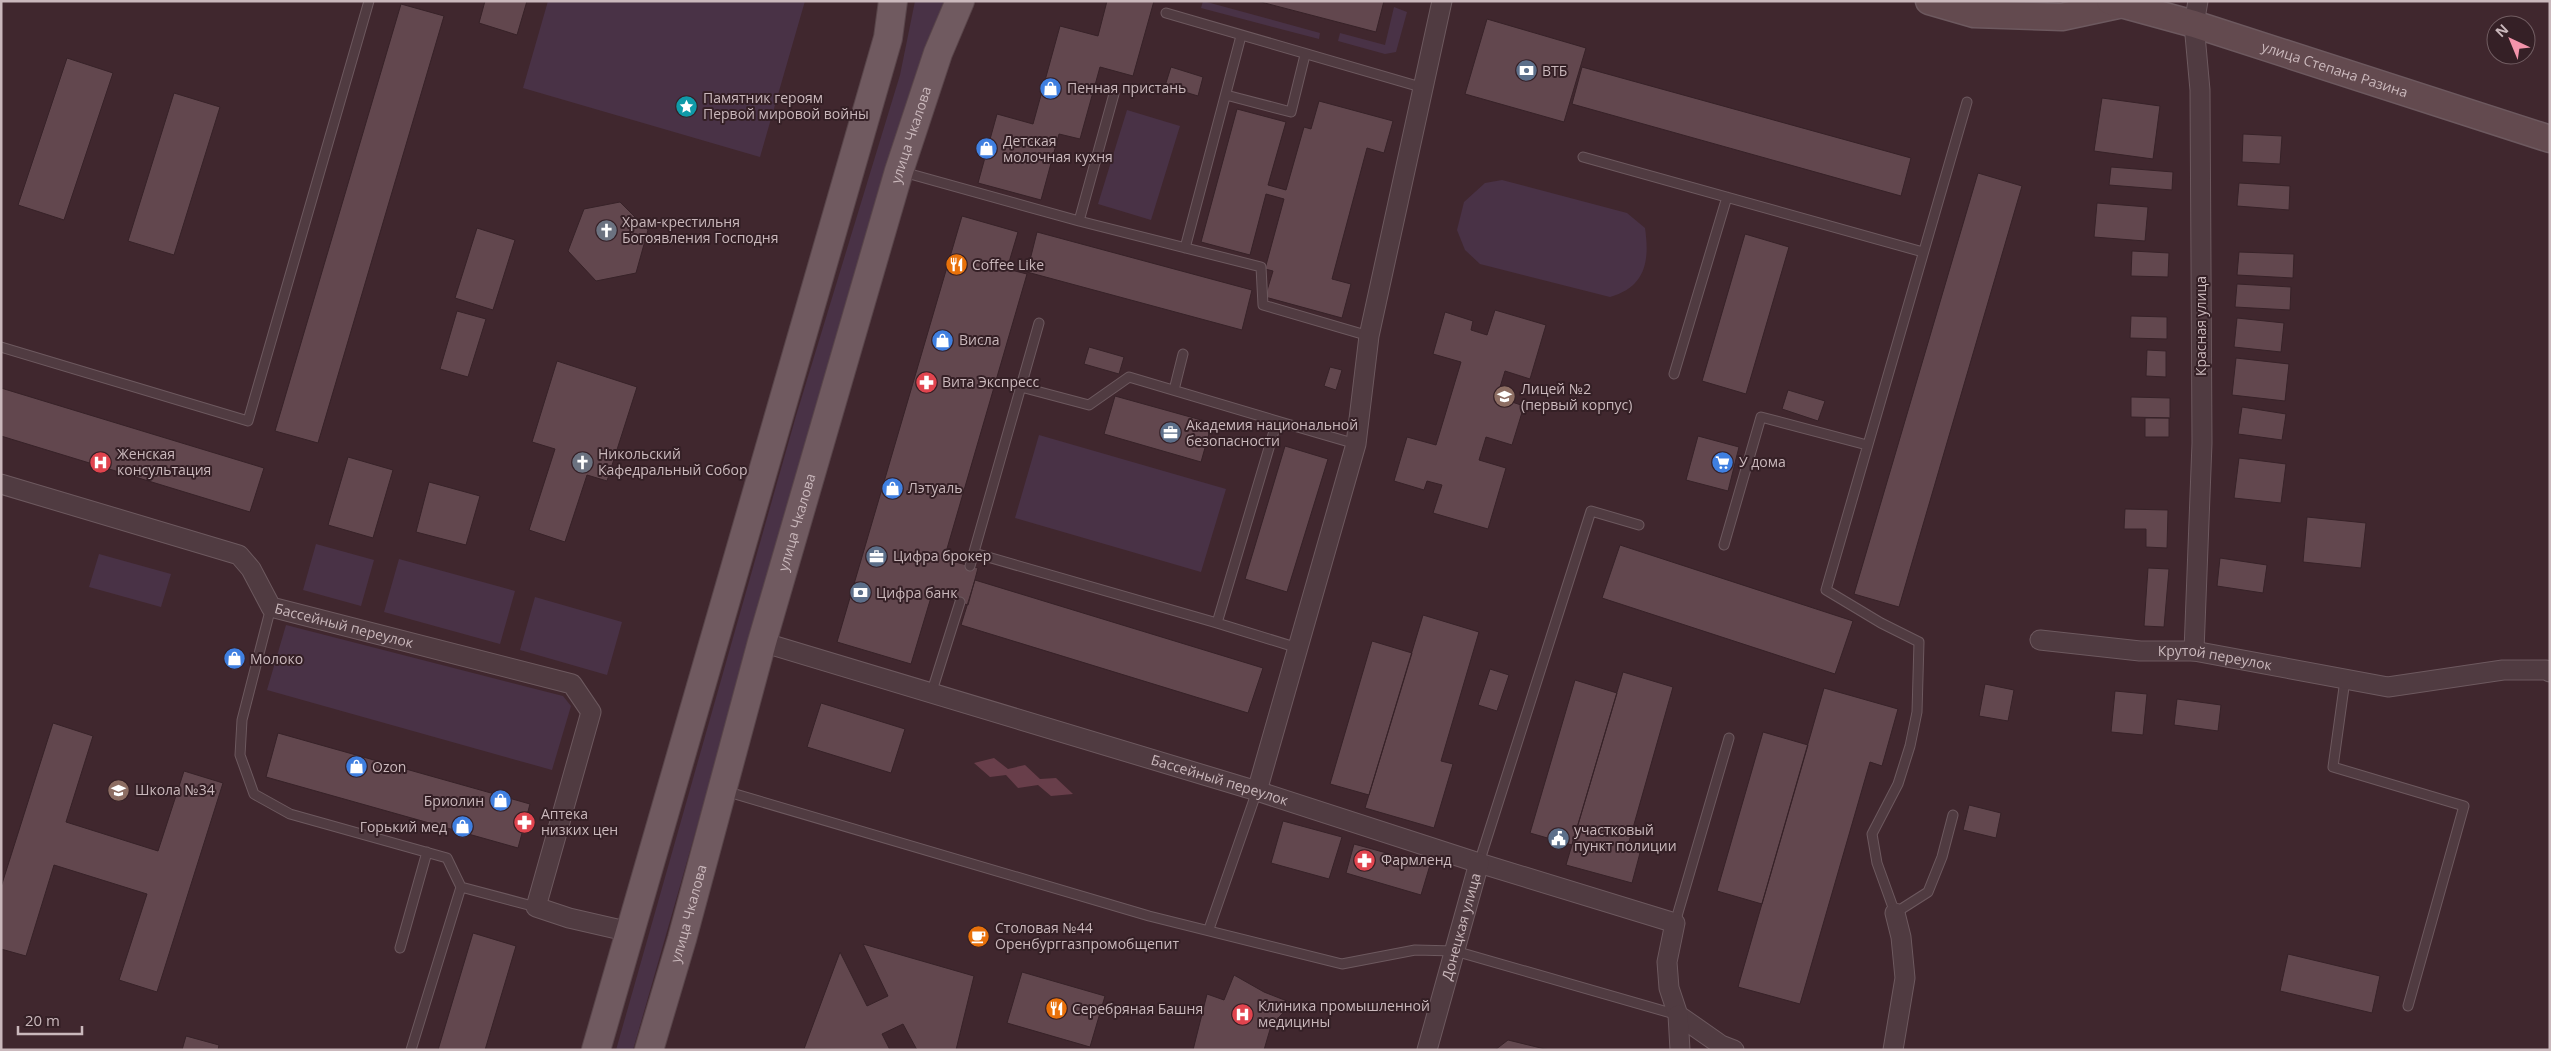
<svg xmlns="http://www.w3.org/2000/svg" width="2551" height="1051" viewBox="0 0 2551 1051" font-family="'Open Sans',sans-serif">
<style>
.green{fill:#493246}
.water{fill:#683e4a}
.building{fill:#62474e;stroke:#372228}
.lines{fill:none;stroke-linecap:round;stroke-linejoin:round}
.lane-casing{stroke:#6d595f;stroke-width:11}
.street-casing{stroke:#6d595f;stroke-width:21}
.secondary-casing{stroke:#6d595f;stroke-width:29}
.primary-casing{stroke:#59454a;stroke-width:30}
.lane{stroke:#503b41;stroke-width:9}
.street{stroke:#503b41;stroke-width:19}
.secondary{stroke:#634a4f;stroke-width:26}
.primary{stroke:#705a60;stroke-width:28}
.labels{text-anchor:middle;stroke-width:4;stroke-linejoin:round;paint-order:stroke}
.street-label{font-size:14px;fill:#cab8bc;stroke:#352026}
.poi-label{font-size:14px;fill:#cab8bc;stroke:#352026;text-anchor:start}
</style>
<rect width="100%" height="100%" fill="#40272e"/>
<path class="green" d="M548 1H805L760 157 523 88Z
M915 1H944L923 59 749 645 633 1050H616L796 416 900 75Z
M1203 1 1320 33 1319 39 1201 8Z
M1394 7 1407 12 1396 52 1385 54 1338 41 1340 33 1385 45Z
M1127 110 1180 126 1151 220 1098 204Z
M1502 180 1627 213 1645 228C1650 262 1645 287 1610 297L1480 264 1465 250 1457 230 1464 202 1485 183Z
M1039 435 1226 489 1201 572 1015 518Z
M316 544 374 560 361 606 303 590Z
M99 554 171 574 161 607 89 587Z
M399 559 515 591 500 644 384 612Z
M535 597 622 622 607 675 520 650Z
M286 625 563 696 571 706 552 770 267 690Z"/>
<path class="water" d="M994 758 1008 769 1025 765 1040 779 1056 778 1073 794 1051 796 1038 785 1018 788 1006 775 990 777 974 763Z"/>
<path class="building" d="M485 1H527L517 35 479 23Z
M1107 1H1154L1133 76 1100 67 1080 139 1059 134 1041 200 978 183 997 114 1033 124 1060 26 1098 36Z
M1257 1H1384L1376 32Z
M401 4 444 16 318 443 275 431Z
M1487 19 1586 48 1564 122 1465 94Z
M67 58 113 73 64 220 18 205Z
M1171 67 1203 77 1198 96 1165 86Z
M1582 67 1911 158 1901 196 1572 104Z
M174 93 220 107 174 255 128 241Z
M2102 98 2160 106 2153 159 2094 151Z
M1319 101 1393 121 1384 153 1367 148 1332 279 1351 284 1342 318 1265 297 1273 271 1265 269 1284 199 1266 194 1250 255 1201 242 1237 109 1286 122 1268 185 1286 190 1304 127 1311 129Z
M2243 134 2282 136 2280 164 2242 162Z
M2111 167 2173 172 2172 190 2109 185Z
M1978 173 2022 186 1899 607 1854 594Z
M2239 183 2290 186 2289 210 2237 206Z
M620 202 648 230 636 273 596 281 568 251 584 209Z
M2097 203 2148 207 2145 241 2094 237Z
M962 216 1018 232 1007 269 1027 274 944 559 978 568 968 605 932 594 911 664 837 642Z
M477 228 515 240 493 310 455 298Z
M1037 232 1252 290 1242 330 1027 272Z
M1745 234 1789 247 1746 394 1702 381Z
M2132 251 2169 253 2168 277 2131 276Z
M2239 252 2294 254 2293 278 2237 275Z
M2237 284 2291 287 2290 310 2235 307Z
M1495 310 1546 325 1530 379 1505 371 1497 397 1524 406 1512 445 1486 437 1479 460 1506 468 1488 529 1433 513 1442 485 1427 481 1424 490 1394 481 1407 437 1436 445 1461 362 1433 354 1445 312 1473 321 1471 330 1487 335Z
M457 311 486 319 468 377 440 369Z
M2131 316 2167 317V339L2130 338Z
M2237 318 2284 323 2281 352 2234 347Z
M1089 347 1124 357 1119 374 1084 364Z
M2147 350 2166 351V377L2146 376Z
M2236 358 2289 364 2285 401 2232 395Z
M557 361 637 387 607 481 587 475 565 542 529 530 555 449 532 442Z
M1330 367 1342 370 1336 390 1324 386Z
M1 388 264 468 250 512 1 436Z
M1788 390 1825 401 1818 421 1782 409Z
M1115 396 1212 423 1201 462 1104 434Z
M2131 397 2170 398V418L2131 417Z
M2242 407 2286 414 2282 440 2238 434Z
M2145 418H2169V437H2145Z
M1698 436 1739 447 1728 491 1686 480Z
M1285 446 1328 459 1287 592 1245 579Z
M348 457 393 470 373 538 328 525Z
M2239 458 2286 464 2281 503 2234 498Z
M429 482 480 496 466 545 416 532Z
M2125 509 2168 510 2167 548 2146 547V529H2124Z
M2307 517 2366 523 2361 568 2303 562Z
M1620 545 1853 621 1835 674 1602 598Z
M2220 558 2267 565 2263 593 2217 586Z
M2148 568 2169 569 2164 627 2144 626Z
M975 580 1263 668 1248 713 961 625Z
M1423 615 1479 632 1441 761 1453 764 1434 828 1365 808Z
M1372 641 1412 653 1369 795 1330 784Z
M230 651 240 653 239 666 228 664Z
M1490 669 1509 675 1497 711 1478 705Z
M1623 672 1673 687 1627 849 1640 853 1632 883 1566 865Z
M1575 680 1617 693 1572 845 1530 833Z
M1985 684 2014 690 2008 721 1979 716Z
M1824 688 1898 709 1882 766 1870 762 1800 1004 1738 987Z
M2115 691 2147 694 2143 735 2111 732Z
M2177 699 2221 705 2218 731 2174 725Z
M821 703 905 729 891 773 807 747Z
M53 723 93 736 66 822 158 851 184 771 223 783 157 992 119 980 147 894 54 865 26 956 1 949V887Z
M1763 732 1808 745 1762 904 1717 891Z
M278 733 530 804 518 848 266 777Z
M1969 805 2001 813 1996 838 1963 830Z
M1283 821 1342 837 1329 879 1271 863Z
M1354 844 1430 865 1421 895 1346 873Z
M473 933 516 946 485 1050H438Z
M863 944 974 976 956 1050H917L903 1024 882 1034 890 1050 804 1049 840 952 867 1006 888 996Z
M2288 954 2380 976 2372 1013 2280 991Z
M1022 972 1105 996 1090 1047 1007 1023Z
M1234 975 1264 992 1292 1003 1271 1026 1264 1050H1193L1207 994 1224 1000Z
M186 1036 219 1045 218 1050H182Z
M1508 1040 1549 1050H1495Z"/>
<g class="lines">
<defs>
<path id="lane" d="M1166 13 1424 88
M1226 95 1291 112 1305 55
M1583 157 1923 252
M903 172 1079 221 1261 267 1263 305 1369 336
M1079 221 1114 94
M1185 248 1241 36
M1 347 248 421 369 1
M1674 374 1727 197
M1021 387 1089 405 1129 377 1277 421
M1174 390 1183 354
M1724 545 1761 417 1867 445
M974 553 1217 623
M970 566 1039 323
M271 607 242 720 240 755 254 794 290 814 447 858 461 887
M1298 648 1217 623 1277 421 1356 444
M2345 680 2333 767 2464 806 2408 1006
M932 691 960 602
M725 791 1149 916 1342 964 1415 950 1455 951 1678 1015
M1953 815 1942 857 1928 892 1895 913 1877 863 1872 834 1898 784 1910 746 1917 712 1919 642 1881 623 1826 590 1967 102
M1479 863 1591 511 1639 525
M1675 923 1729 738
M1209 929 1257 791
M400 948 427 852
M411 1050 461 887 536 907"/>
<g id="street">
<path id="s1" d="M1 484 239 555 251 569 271 607 572 684 591 712 536 907 569 918 630 932"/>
<path id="s2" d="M2040 640 2140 651H2194L2388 687 2503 670H2546L2550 672"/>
<path id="s3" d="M762 642 1257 791 1479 863 1675 923 1667 962 1669 988 1678 1015 1721 1045 1734 1050"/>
<path d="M2194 651 2202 443 2200 90 2194 24 2198 1"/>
<path d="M1257 791 1356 444 1369 336 1442 1"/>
<path d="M1678 1015 1680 1050"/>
<path id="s4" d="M1427 1050 1479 863"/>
<path d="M1893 1050 1905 978 1901 937 1895 913"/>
</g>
<g id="secondary">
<path d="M1929 1 1974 14 2062 17 2118 5"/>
<path id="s5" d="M2110 1 2194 24 2550 139"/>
</g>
<g id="primary">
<path d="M596 1050 888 38 893 1"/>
<path id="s6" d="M649 1050 682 939 762 642 899 171 938 53 960 1"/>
</g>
</defs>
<use href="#lane" class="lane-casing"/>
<use href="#street" class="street-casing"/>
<use href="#secondary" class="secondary-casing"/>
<use href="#primary" class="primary-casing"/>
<use href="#lane" class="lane"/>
<use href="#street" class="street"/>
<use href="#secondary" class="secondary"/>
<use href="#primary" class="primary"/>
</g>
<defs>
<symbol id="bank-disc" viewBox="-11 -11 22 22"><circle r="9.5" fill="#5c6f8a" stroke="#352026"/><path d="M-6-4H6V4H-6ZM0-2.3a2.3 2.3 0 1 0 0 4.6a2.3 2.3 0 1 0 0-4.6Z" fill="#fff"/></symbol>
<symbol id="shop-disc" viewBox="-11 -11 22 22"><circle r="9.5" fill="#3f7fe0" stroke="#352026"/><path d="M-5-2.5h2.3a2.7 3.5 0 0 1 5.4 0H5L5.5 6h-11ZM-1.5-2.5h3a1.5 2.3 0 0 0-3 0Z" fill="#fff"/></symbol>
<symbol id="sight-disc" viewBox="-11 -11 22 22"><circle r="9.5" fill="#0f9aa8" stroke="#352026"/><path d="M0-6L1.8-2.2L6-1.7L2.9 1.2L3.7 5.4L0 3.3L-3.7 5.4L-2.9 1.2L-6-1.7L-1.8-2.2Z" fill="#fff"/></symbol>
<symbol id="church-disc" viewBox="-11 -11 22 22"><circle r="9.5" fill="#6b7280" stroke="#352026"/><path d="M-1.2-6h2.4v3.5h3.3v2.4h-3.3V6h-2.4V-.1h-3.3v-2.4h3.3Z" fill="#fff"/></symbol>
<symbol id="restaurant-disc" viewBox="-11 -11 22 22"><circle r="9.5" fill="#e8710a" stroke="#352026"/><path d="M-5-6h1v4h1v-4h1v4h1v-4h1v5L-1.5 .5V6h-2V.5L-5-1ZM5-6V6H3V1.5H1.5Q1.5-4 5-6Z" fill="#fff"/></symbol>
<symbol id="pharmacy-disc" viewBox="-11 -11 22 22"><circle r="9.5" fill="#e0444e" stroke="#352026"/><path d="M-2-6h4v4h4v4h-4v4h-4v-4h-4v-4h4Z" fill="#fff"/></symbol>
<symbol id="school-disc" viewBox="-11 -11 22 22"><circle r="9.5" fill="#8d6e63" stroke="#352026"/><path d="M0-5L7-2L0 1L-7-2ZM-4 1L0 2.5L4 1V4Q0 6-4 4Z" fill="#fff"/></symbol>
<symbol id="office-disc" viewBox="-11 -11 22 22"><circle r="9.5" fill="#5c6f8a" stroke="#352026"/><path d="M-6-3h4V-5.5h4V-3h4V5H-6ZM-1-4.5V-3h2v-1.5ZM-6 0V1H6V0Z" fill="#fff"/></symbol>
<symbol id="hospital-disc" viewBox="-11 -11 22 22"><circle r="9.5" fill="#e0444e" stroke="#352026"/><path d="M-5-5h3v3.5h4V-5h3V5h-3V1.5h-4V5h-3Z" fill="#fff"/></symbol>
<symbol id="supermarket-disc" viewBox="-11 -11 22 22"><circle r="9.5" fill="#3f7fe0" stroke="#352026"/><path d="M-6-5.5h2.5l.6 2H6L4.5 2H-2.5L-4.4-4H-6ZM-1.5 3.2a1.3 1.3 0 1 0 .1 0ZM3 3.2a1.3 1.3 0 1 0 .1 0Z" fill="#fff"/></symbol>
<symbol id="civic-disc" viewBox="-11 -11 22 22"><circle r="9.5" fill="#5c6f8a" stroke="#352026"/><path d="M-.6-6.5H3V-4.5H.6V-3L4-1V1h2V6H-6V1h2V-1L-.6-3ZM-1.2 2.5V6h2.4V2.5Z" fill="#fff"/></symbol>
<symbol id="cafe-disc" viewBox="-11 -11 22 22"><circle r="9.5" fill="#e8710a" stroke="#352026"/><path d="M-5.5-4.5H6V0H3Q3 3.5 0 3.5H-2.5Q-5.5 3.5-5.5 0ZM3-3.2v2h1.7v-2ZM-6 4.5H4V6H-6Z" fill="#fff"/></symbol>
</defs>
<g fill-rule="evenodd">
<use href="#bank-disc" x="1514" y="58" width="25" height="25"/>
<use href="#shop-disc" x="1038" y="76" width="25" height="25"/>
<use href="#sight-disc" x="674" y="94" width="25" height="25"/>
<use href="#shop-disc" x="974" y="136" width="25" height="25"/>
<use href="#church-disc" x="594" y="218" width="25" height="25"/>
<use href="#restaurant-disc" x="944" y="252" width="25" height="25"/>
<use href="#shop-disc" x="930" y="328" width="25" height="25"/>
<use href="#pharmacy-disc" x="914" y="370" width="25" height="25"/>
<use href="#school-disc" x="1492" y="384" width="25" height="25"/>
<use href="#office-disc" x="1158" y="420" width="25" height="25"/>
<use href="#hospital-disc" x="88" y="450" width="25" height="25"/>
<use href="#church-disc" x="570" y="450" width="25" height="25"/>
<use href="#supermarket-disc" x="1710" y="450" width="25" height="25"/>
<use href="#shop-disc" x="880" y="476" width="25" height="25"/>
<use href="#office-disc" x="864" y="544" width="25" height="25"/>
<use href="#bank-disc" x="848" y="580" width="25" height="25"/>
<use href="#shop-disc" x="222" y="646" width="25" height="25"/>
<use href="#shop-disc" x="344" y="754" width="25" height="25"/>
<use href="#school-disc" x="106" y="778" width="25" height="25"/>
<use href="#shop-disc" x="488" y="788" width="25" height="25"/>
<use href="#pharmacy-disc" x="512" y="810" width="25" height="25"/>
<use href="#shop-disc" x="450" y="814" width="25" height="25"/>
<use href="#civic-disc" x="1546" y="826" width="25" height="25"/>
<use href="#pharmacy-disc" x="1352" y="848" width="25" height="25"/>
<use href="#cafe-disc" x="966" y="924" width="25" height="25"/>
<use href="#restaurant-disc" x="1044" y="996" width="25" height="25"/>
<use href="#hospital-disc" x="1230" y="1002" width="25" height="25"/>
</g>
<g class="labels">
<g class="street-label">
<text dy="5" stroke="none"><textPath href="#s5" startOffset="235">улица Степана Разина</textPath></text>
<text dy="5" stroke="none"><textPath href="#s6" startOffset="952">улица Чкалова</textPath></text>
<text transform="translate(2201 326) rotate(-90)" y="5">Красная улица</text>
<text dy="5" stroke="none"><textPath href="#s6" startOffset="548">улица Чкалова</textPath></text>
<text dy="5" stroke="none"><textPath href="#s1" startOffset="385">Бассейный переулок</textPath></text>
<text dy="5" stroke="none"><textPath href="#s2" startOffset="176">Крутой переулок</textPath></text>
<text dy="5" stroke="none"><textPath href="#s3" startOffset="478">Бассейный переулок</textPath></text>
<text dy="5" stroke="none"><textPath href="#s6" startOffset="142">улица Чкалова</textPath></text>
<text dy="5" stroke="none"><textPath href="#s4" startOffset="128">Донецкая улица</textPath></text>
</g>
<g class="poi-label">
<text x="1542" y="76">ВТБ</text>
<text x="1067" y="93">Пенная пристань</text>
<text x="703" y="103">Памятник героям<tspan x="703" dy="16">Первой мировой войны</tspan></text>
<text x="1003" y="146">Детская<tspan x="1003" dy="16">молочная кухня</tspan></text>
<text x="622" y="227">Храм-крестильня<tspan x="622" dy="16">Богоявления Господня</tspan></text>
<text x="972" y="270">Coffee Like</text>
<text x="959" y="345">Висла</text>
<text x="942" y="387">Вита Экспресс</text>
<text x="1521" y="394">Лицей №2<tspan x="1521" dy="16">(первый корпус)</tspan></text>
<text x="1186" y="430">Академия национальной<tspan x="1186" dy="16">безопасности</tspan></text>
<text x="117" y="459">Женская<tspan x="117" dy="16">консультация</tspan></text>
<text x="598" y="459">Никольский<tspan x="598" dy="16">Кафедральный Собор</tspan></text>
<text x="1739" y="467">У дома</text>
<text x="908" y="493">Лэтуаль</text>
<text x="893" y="561">Цифра брокер</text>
<text x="876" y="598">Цифра банк</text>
<text x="250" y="664">Молоко</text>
<text x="372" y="772">Ozon</text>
<text x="135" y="795">Школа №34</text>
<text x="484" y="806" text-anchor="end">Бриолин</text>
<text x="541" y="819">Аптека<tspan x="541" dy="16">низких цен</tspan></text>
<text x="447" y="832" text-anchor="end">Горький мед</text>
<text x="1574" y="835">участковый<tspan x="1574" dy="16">пункт полиции</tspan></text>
<text x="1381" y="865">Фармленд</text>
<text x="995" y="933">Столовая №44<tspan x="995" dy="16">Оренбурггазпромобщепит</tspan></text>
<text x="1258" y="1011">Клиника промышленной<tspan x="1258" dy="16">медицины</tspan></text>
<text x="1072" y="1014">Серебряная Башня</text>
</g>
</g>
<rect width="2551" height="1051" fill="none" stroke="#cab8bc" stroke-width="5"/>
<g transform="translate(2511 40) rotate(316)"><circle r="24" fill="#352026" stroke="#715d62"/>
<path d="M0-4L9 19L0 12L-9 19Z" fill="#f394ab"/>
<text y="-8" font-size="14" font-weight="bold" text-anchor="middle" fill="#cab8bc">N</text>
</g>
<path d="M18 1026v8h64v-8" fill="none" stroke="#cab8bc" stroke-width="2.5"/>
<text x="25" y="1026" font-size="15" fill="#cab8bc" stroke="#352026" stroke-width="4" paint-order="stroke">20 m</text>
</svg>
